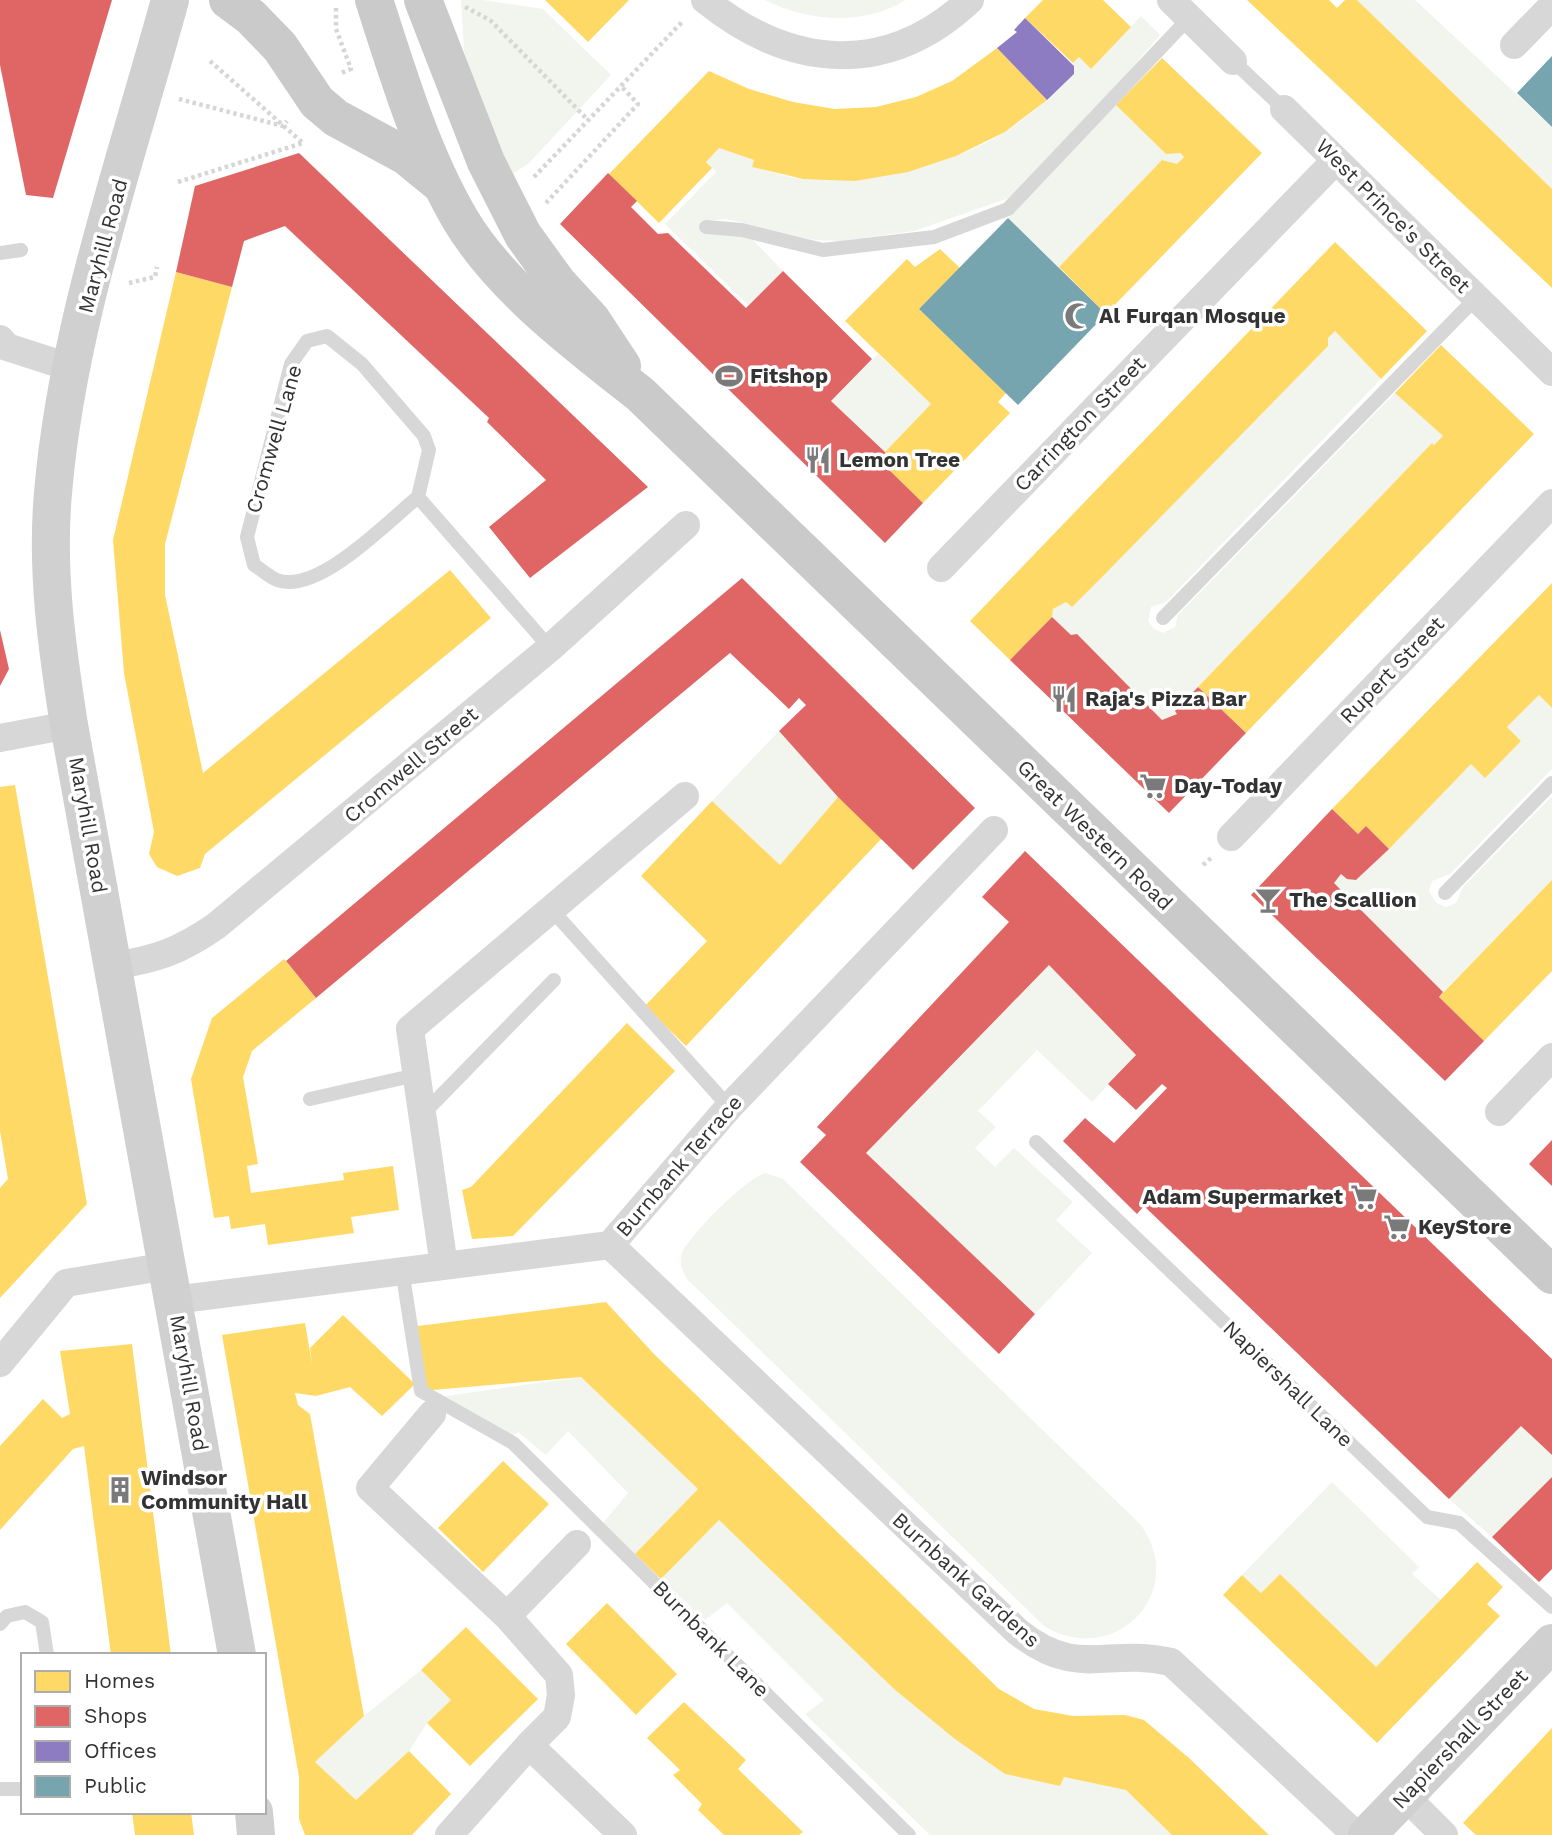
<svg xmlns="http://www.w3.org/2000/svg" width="1552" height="1835" viewBox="0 0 1552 1835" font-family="'Work Sans',sans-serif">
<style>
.green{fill:#f1f5ed}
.homes{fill:#ffd966}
.shops{fill:#e06666}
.offices{fill:#8e7cc3}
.public{fill:#76a5af}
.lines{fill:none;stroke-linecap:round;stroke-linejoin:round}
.path{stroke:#d6d6d6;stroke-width:4.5;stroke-dasharray:3.5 3.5;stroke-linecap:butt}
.lane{stroke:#d7d7d7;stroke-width:14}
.street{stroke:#d7d7d7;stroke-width:28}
.secondary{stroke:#d0d0d0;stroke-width:38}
.primary{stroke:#cacaca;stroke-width:38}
.labels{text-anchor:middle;stroke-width:7;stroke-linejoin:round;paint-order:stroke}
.street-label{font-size:21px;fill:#333;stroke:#fff}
.poi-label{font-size:21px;font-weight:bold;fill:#333;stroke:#fff;text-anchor:start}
</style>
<rect width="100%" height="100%" fill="#fff"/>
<path class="green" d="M461 0H483L543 9 611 75 529 163 510 176 478 98 464 51Z
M765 0H906C863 26 809 22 765 0Z
M1357 0H1415L1552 127V189Z
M1141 16 1160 35 1095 111 1009 198 914 231 840 241 814 240 727 219 701 221V233L750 237 783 271 748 305 665 224 716 172 706 162 719 148 754 160 753 167C769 171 788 178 805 179 874 180 945 169 1005 132 1030 116 1053 94 1074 74L1073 63 1079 57 1091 69Z
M1116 105 1184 157 1177 164 1162 160 1059 267 1008 218Z
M1335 331 1381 379 1166 602 1151 607 1148 621 1154 629 1163 633 1175 627 1178 615 1395 393 1443 436 1434 445 1432 443 1198 687 1175 711 1177 714 1162 720 1077 634 1071 635 1052 617 1053 609 1066 602 1072 607Z
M878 354 931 404 885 452 831 401Z
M1539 695 1552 708V769L1450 874 1432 881 1429 891 1436 903 1446 907 1456 903 1463 887 1552 796V880L1443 992 1334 883 1341 874 1347 879 1357 880 1471 764 1485 777 1521 741 1507 727Z
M779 731 838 797 780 865 712 801Z
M1049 965 1136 1055 1092 1102 1037 1050 978 1111 996 1127 975 1148 995 1167 1014 1148 1073 1202 1056 1220 1092 1253 1035 1314 866 1153Z
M766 1173 783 1179 1140 1524C1190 1591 1115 1669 1044 1626L686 1278C684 1272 678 1263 682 1253 691 1234 746 1178 766 1173Z
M581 1377 698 1489 635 1554 603 1523 628 1493 568 1431 546 1455 518 1432 507 1439 432 1398Z
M1521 1426 1552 1455V1477L1492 1537 1449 1499Z
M1332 1482 1419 1567 1412 1574 1441 1600 1376 1667 1280 1574 1261 1593 1242 1575Z
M719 1520 894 1689 1005 1774 1060 1786 1064 1777 1126 1790 1172 1835H930L805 1714 824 1700 727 1603 705 1620 661 1579Z
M421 1670 451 1700 427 1723 409 1751 356 1800 315 1762 364 1716Z"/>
<path class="homes" d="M545 0H629L588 42Z
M1043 0H1103L1131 27 1091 69 1079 57 1073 63 1025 18Z
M1247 0H1329L1337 8 1345 0H1357L1552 189V288Z
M997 48 1047 100 1005 132 956 156 908 172 855 181 803 179 752 167 754 160 719 148 706 162 712 168 659 223 609 174 709 71 749 89 793 102 835 109 876 107 916 97 952 81Z
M1162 58 1262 153 1106 314 1059 267 1162 160 1177 164 1184 157 1180 153 1166 154 1116 105Z
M1335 242 1427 331 1381 379 1335 331 1328 338V346L1105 574 1072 607 1066 602 1053 609 1052 617 1010 660 970 621Z
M940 249 960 268 919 309 1006 393 998 402 1010 413 923 503 883 464 885 452 931 404 845 321 907 259 915 267Z
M176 272 232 287 165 544V595L203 773 450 570 491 618 205 854 200 868 177 876 157 867 149 854 154 832 124 673 113 540Z
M1441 345 1534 434 1246 733 1198 687 1432 443 1434 445 1443 436 1395 393Z
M1552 583V708L1539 695 1507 727 1521 741 1485 778 1471 764 1389 849 1366 826 1358 834 1332 809Z
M15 785 87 1204 0 1298V1188L8 1179 0 1131V787Z
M838 797 882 838 686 1046 645 1006 707 941 641 876 712 801 780 865Z
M1552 880V971L1484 1041 1439 997Z
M284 959 316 998 252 1051 243 1077 258 1164 247 1166 251 1193 344 1180 343 1173 393 1166 399 1210 351 1217 354 1233 268 1245 265 1224 231 1229 229 1216 214 1218 191 1079 212 1018Z
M627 1023 675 1071 513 1236 472 1239 462 1190 471 1187Z
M606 1302 654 1354 999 1689 1034 1709 1073 1716 1125 1715 1144 1720 1189 1758 1269 1835H1172L1126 1790 1064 1777 1060 1786 1005 1774 955 1739 894 1689 719 1520 661 1579 635 1554 698 1489 581 1377 421 1391 418 1326Z
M343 1315 415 1384 382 1416 350 1387 316 1396 295 1393 298 1405 310 1414 364 1716 315 1762 356 1800 409 1751 451 1794 412 1835H305L299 1819V1777L222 1335 305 1323 312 1364 310 1348Z
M132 1344 171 1655H111L84 1446 73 1449 0 1530V1446L43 1399 62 1418 70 1414 60 1351Z
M503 1461 549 1504 483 1572 438 1528Z
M1477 1562 1503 1587 1487 1604 1500 1616 1377 1743 1223 1595 1242 1575 1261 1593 1280 1574 1376 1667Z
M607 1603 677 1674 636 1715 566 1644Z
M466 1627 538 1699 470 1766 427 1723 451 1700 421 1670Z
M684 1702 746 1760 738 1769 803 1832 799 1835H724L698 1810 702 1804 673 1775 680 1770 647 1738Z
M1552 1728V1835H1476L1463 1823Z
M132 1812H191L194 1835H135Z"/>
<path class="shops" d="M0 0H112L53 198 26 195 0 65Z
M299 153 648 487 530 578 489 527 546 480 487 422 489 418 285 226 244 241 232 287 176 272 195 186Z
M608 173 637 201 631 207 658 234 668 233 746 308 783 271 872 359 831 401 885 452 883 464 923 503 885 543 560 224Z
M742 578 975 808 913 870 838 797 779 731 806 705 799 698 789 709 730 653 316 998 286 961Z
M1052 617 1071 635 1077 634 1162 720 1177 714 1175 711 1198 687 1246 733 1169 813 1010 660Z
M0 630 9 669 0 686Z
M1332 809 1358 834 1366 826 1389 849 1356 880 1347 879 1341 874 1334 883 1443 992 1439 997 1484 1041 1445 1081 1251 895Z
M1025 851 1552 1359V1455L1521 1426 1449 1499 1144 1206 1137 1214 1063 1141 1085 1118 1114 1143 1167 1088 1162 1084 1136 1110 1108 1084 1136 1055 1049 965 866 1153 1035 1314 999 1354 800 1162 826 1135 817 1127 1009 922 982 897Z
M1552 1140V1186L1529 1164Z
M1552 1477V1569L1539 1582 1492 1537Z"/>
<path class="offices" d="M1025 18 1074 66V74L1047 100 997 48 1017 32 1014 30Z"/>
<path class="public" d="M1552 56V127L1517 93Z
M1008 218 1106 314 1018 405 919 309Z"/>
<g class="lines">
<path class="path" d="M465 7 490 20 588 120
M336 8V29L351 69 341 73
M210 61 303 143
M179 99 283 126 287 121
M534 177 683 21
M178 182 303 143
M546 203 638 104 620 85
M129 283 155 277 157 267
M1203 865 1211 858"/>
<path class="lane" d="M1233 61 1284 109
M706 227 742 230 823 250 934 237 1008 209 1189 18
M0 253 21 250
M418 497 429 450 424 436 362 364 327 336 307 341 291 364 247 537 254 565C261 569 269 577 277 580 318 595 387 522 418 497L550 648
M1163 618 1476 298
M1445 893 1552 783
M551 909 729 1107
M310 1099 416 1075
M423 1114 554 980
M1036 1142 1427 1517 1459 1523 1552 1607
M402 1270 421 1391 513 1443 909 1835
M0 1624 7 1616 25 1612 42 1622 47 1655
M0 1789H23"/>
<path class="street" d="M705 0C790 69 887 78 970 0
M1171 0 1233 61
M1514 45 1552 6
M1284 109 1552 372
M0 339 7 347 72 368
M941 568 1336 160
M0 738 69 725
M1231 837 1552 503
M113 966C157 959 180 951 216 926L550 648 686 525
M1499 1112 1552 1057
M610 1245 1018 1632C1079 1680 1106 1647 1171 1662L1356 1835
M444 1266 410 1029 685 796
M174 1300 610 1245 729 1107 994 830
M0 1363 66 1283 167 1266
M432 1414 370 1488 507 1616 559 1675 561 1695 557 1717 529 1745
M507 1616 577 1544
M1405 1796 1444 1835
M449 1835 529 1745 623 1835"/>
<path class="secondary" d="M170 0C126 161 67 326 53 493 46 571 57 648 69 725L237 1655
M254 1812 256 1835
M1367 1835 1552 1643"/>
<path class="primary" d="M228 0 251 17 280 47 317 102 336 118 406 156 439 183
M374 0C398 74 421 152 460 219 501 288 578 345 640 394L1552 1275
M423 0 486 162 523 235 557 282 591 319 622 366"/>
</g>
<defs>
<symbol id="mosque-bare" viewBox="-9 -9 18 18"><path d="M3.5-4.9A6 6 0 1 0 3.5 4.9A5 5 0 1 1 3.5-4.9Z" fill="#7a7a7a" stroke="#fff" stroke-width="2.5" paint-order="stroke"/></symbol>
<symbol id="stadium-bare" viewBox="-9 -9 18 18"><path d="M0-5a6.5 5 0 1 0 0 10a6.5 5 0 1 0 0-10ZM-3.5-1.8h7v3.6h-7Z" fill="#7a7a7a" stroke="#fff" stroke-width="2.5" paint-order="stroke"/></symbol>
<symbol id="restaurant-bare" viewBox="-9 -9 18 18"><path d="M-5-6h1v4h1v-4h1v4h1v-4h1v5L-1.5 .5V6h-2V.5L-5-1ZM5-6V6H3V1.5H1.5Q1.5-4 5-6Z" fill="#7a7a7a" stroke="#fff" stroke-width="2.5" paint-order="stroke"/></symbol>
<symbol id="supermarket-bare" viewBox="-9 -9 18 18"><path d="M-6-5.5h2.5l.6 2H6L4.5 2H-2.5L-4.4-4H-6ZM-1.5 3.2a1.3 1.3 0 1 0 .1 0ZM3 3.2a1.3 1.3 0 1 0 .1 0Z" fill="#7a7a7a" stroke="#fff" stroke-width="2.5" paint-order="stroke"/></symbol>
<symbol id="bar-bare" viewBox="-9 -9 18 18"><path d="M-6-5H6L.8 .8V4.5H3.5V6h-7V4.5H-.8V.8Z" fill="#7a7a7a" stroke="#fff" stroke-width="2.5" paint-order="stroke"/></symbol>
<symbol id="building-bare" viewBox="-9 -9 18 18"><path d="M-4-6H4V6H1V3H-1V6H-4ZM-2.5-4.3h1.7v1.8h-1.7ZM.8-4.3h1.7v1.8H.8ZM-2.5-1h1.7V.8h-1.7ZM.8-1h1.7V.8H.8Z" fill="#7a7a7a" stroke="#fff" stroke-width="2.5" paint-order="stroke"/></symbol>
</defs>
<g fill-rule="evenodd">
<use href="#mosque-bare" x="1059" y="297" width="38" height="38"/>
<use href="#stadium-bare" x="710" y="357" width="38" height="38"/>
<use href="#restaurant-bare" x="799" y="441" width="38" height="38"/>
<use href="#restaurant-bare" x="1045" y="680" width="38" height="38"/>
<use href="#supermarket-bare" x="1134" y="767" width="38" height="38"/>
<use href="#bar-bare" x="1249" y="881" width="38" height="38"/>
<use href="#supermarket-bare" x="1345" y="1178" width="38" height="38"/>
<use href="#supermarket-bare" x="1378" y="1208" width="38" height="38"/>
<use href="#building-bare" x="101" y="1471" width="38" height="38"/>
</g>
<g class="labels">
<g class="street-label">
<text transform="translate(1393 216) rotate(45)" y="7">West Prince's Street</text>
<text transform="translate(103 246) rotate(-75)" y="7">Maryhill Road</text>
<text transform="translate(1080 424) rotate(-46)" y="7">Carrington Street</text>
<text transform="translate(274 439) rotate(-74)" y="7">Cromwell Lane</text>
<text transform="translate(1392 670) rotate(-46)" y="7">Rupert Street</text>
<text transform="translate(411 765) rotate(-40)" y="7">Cromwell Street</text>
<text transform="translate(88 825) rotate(80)" y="7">Maryhill Road</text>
<text transform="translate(1095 835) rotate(44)" y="7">Great Western Road</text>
<text transform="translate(679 1166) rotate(-49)" y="7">Burnbank Terrace</text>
<text transform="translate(189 1383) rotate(80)" y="7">Maryhill Road</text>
<text transform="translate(1288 1384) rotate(44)" y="7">Napiershall Lane</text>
<text transform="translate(966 1580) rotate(42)" y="7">Burnbank Gardens</text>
<text transform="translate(711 1639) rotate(45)" y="7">Burnbank Lane</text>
<text transform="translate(1460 1739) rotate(-46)" y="7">Napiershall Street</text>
</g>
<g class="poi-label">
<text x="1099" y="323">Al Furqan Mosque</text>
<text x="750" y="383">Fitshop</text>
<text x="839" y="467">Lemon Tree</text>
<text x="1085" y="706">Raja's Pizza Bar</text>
<text x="1174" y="793">Day-Today</text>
<text x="1289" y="907">The Scallion</text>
<text x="1343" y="1204" text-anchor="end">Adam Supermarket</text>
<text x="1418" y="1234">KeyStore</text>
<text x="141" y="1485">Windsor<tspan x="141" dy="24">Community Hall</tspan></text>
</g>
</g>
<rect x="21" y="1653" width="245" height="161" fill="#ffffff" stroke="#adadad" stroke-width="2"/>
<rect x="35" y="1671" width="35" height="21" fill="#ffd966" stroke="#adadad" stroke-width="2"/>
<text x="84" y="1688" font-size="21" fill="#333333">Homes</text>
<rect x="35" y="1706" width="35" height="21" fill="#e06666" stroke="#adadad" stroke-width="2"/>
<text x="84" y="1723" font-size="21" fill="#333333">Shops</text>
<rect x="35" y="1741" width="35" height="21" fill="#8e7cc3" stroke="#adadad" stroke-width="2"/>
<text x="84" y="1758" font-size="21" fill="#333333">Offices</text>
<rect x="35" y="1776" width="35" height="21" fill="#76a5af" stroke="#adadad" stroke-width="2"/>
<text x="84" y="1793" font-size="21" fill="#333333">Public</text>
</svg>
